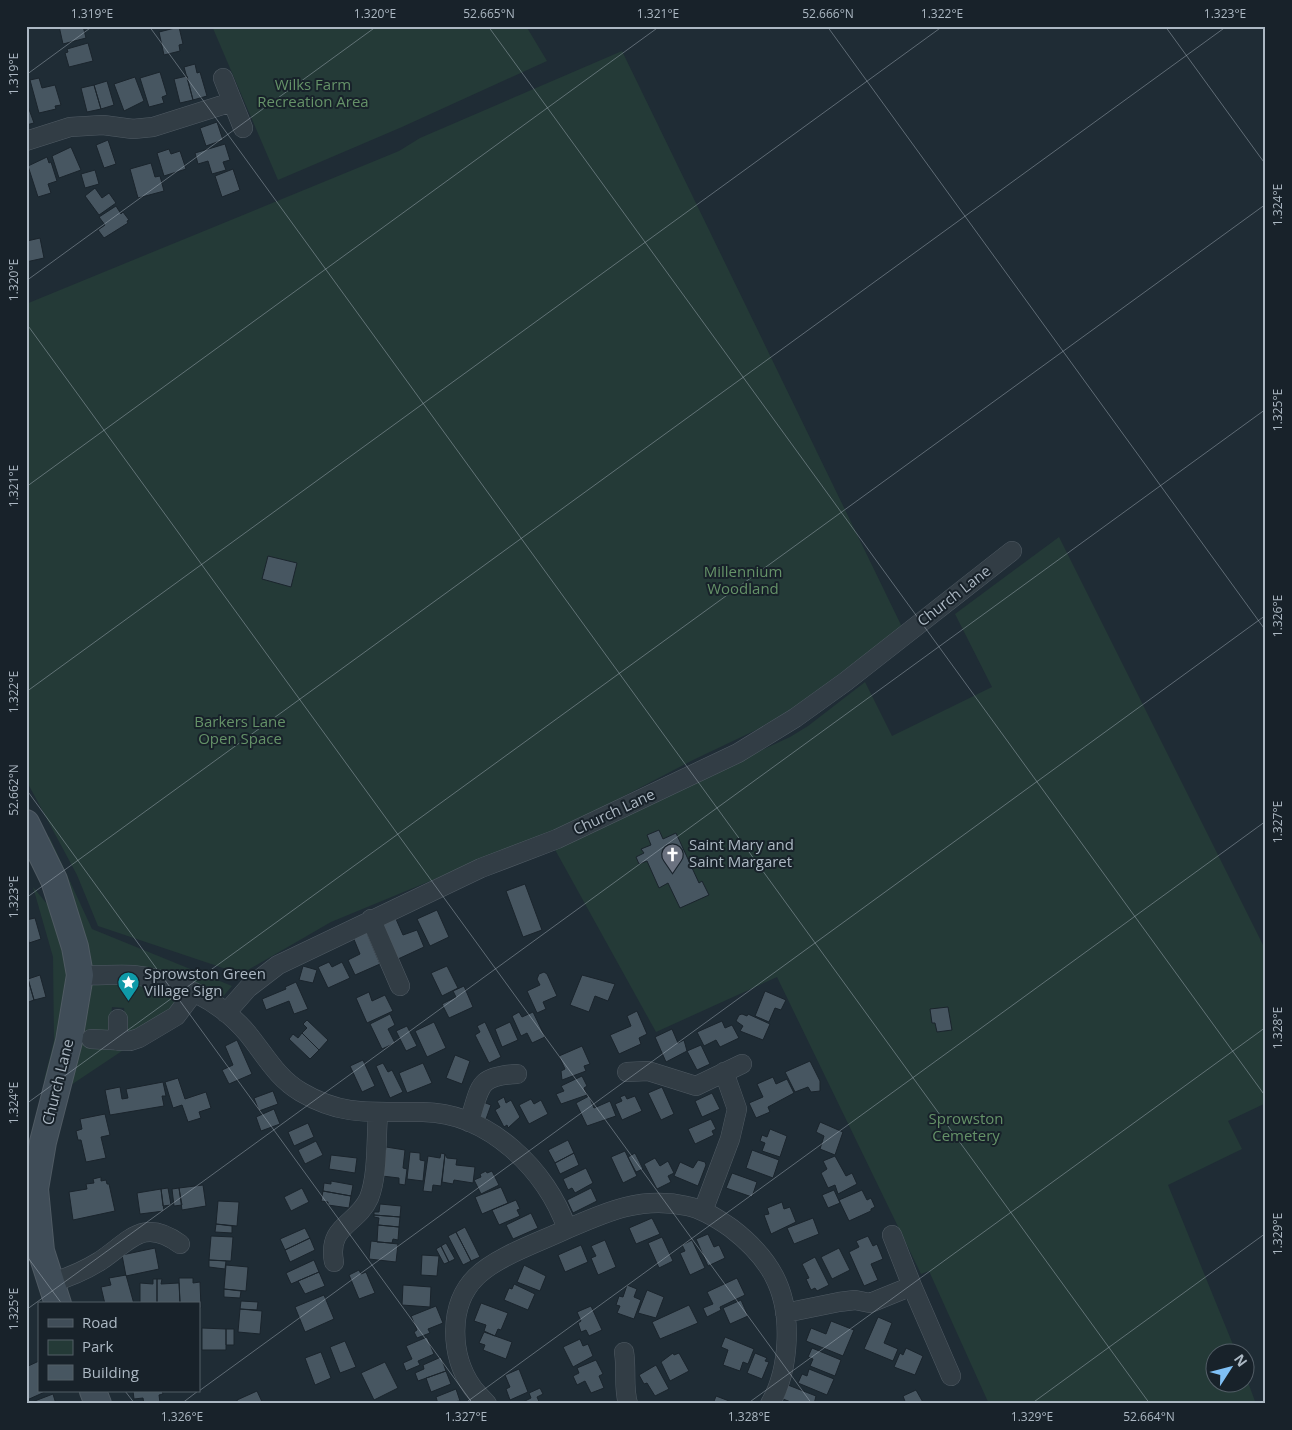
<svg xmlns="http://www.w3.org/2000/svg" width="1292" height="1430" viewBox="0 0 1292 1430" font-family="'Open Sans',sans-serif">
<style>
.green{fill:#243a37}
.building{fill:#475661;stroke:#1a242c}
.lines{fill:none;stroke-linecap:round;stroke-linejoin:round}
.street-casing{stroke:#505b64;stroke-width:20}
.secondary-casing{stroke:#505b64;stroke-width:28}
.street{stroke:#323d45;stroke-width:19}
.secondary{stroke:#404d58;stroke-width:26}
.ticks{fill:none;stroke:#acb8c3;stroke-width:1;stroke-opacity:0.45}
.labels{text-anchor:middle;stroke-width:4;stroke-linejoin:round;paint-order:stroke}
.park-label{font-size:15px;fill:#659268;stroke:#18222a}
.street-label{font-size:15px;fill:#acb8c3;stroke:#18222a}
.poi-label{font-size:15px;fill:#acb8c3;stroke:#18222a;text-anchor:start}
.neatline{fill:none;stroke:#acb8c3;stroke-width:2}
.ticks-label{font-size:12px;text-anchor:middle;fill:#acb8c3}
</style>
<rect width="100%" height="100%" fill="#1f2c35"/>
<path class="green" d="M212 26H526L547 61 402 127 278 180Z
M622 51 902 627 795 707 756 730 693 760 580 819 331 922 241 974 98 926 77 875 26 780V304L399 151 420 138Z
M1059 537 1266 951V1103L1228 1121 1242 1149 1168 1185 1236 1352H1214V1382H1244L1245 1374 1256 1404H989L929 1271 921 1274 777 977 656 1032 553 846 790 737 808 726 865 682 892 736 992 687 955 614Z
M49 836 92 929 232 986 220 1000 192 985C175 1005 154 1032 126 1032L124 1008 112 1007 110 1032 125 1049 71 1085 44 1080 54 1041 53 957 33 887 53 911Z"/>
<path class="building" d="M59 26H83L86 38 63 44Z
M179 27 183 44 179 45 180 51 164 55 159 32Z
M88 43 93 61 69 67 65 53 68 52 67 49Z
M195 64 197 73 200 72 207 96 193 100 184 67Z
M160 72 167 95 162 97 164 103 149 107 140 78Z
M187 76 193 100 180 103 174 79Z
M135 77 144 101 124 111 114 84Z
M39 78 42 88 55 85 61 105 55 106 56 109 39 113 30 80Z
M107 81 114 105 101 109 94 85Z
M94 85 101 109 87 112 81 88Z
M26 101 34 123 26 125Z
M217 122 223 140 206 146 200 128Z
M108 140 116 164 104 168 96 145Z
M225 144 230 160 223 162 226 170 212 174 208 161 198 164 195 153Z
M71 147 81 170 59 178 52 156Z
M169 149 171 154 180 151 186 169 164 176 157 153Z
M47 157 49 163 51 162 57 181 48 184 51 193 38 197 28 166Z
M151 163 155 177 160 176 164 191 138 198 130 169Z
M233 169 240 190 222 197 215 176Z
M95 170 99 184 85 188 81 174Z
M95 188 102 198 109 193 116 203 99 215 85 196Z
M116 206 121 214 123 212 129 220 127 221 128 223 104 238 98 230 105 225 99 217Z
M40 238 44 258 26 262 27 241Z
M268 556 297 563 291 587 262 579Z
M659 830 663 839 676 833 699 883 702 881 709 895 680 908 668 883 659 888 647 861 639 864 636 857 644 853 641 849 651 845 647 835Z
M525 884 542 930 523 937 506 891Z
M437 910 449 937 430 946 417 919Z
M35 918 41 939 29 943 26 920Z
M396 919 403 935 417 930 424 947 398 959 383 924Z
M366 931 380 964 355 975 348 960 360 954 353 937Z
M329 962 332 967 342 962 350 978 328 988 318 967Z
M303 966 317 970 313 983 299 980Z
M447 966 458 988 442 996 431 973Z
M544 972 547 974 557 996 543 1002 546 1009 537 1013 527 991 540 985 537 979 539 974Z
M40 975 46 997 34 1000 28 979Z
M582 975 615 984 608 1001 595 996 589 1012 570 1005Z
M26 979H28L34 1000 26 1003Z
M296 982 308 1009 294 1014 289 1001 266 1010 262 999 286 989 285 987Z
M464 986 473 1007 449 1018 442 1004 456 997 453 991Z
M765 991 786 1000 781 1010 775 1008 769 1022 755 1016Z
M369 992 372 1001 385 995 393 1011 367 1023 356 998Z
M948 1007 952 1030 937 1032 935 1023H932L930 1009Z
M637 1011 647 1034 639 1038 641 1044 619 1054 610 1035 631 1026 627 1016Z
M519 1012 522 1017 533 1012 545 1037 532 1043 527 1033 521 1036 512 1016Z
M390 1014 395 1025 388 1029 395 1043 382 1049 370 1024Z
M742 1014 747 1016 748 1014 770 1024 763 1040 740 1031 743 1026 736 1021 739 1015Z
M307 1020 328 1040 319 1050 302 1033 307 1028 303 1024Z
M722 1021 725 1028 732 1025 739 1038 720 1047 716 1040 704 1046 697 1032Z
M434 1022 446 1048 427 1057 415 1031Z
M485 1022 501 1057 489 1063 475 1035 480 1032 477 1026Z
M510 1022 518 1040 502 1047 495 1029Z
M407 1026 417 1046 406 1051 396 1031Z
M672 1029 678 1043 684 1040 687 1051 666 1062 655 1037Z
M302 1033 319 1050 310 1059 289 1039 293 1034 298 1038Z
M237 1040 252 1074 229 1084 222 1070 233 1065 225 1046Z
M701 1045 710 1064 697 1070 687 1051Z
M582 1046 590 1064 584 1066 586 1071 562 1080 561 1071 565 1069 559 1056Z
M455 1055 470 1061 462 1084 446 1078Z
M363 1060 375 1086 362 1092 350 1066Z
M810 1061 820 1081V1091L811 1092 808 1087 795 1092 785 1072Z
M383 1063 388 1072 392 1070 403 1092 390 1098 376 1066Z
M423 1063 432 1083 407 1093 399 1073Z
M582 1076 587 1086 584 1088 587 1095 561 1104 556 1094 564 1091 561 1086Z
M773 1077 776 1084 787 1079 794 1093 768 1107 770 1112 756 1118 749 1103 763 1097 757 1084Z
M178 1078 185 1099 206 1092 211 1108 199 1112 201 1118 188 1122 182 1105 173 1108 165 1082Z
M163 1082 166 1096H162L164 1106 110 1115 105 1090 120 1087 122 1099 128 1098 126 1089Z
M662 1087 674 1114 661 1120 648 1093Z
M273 1091 278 1104 259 1111 254 1098Z
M712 1093 720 1109 702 1117 695 1101Z
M625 1095 627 1099 635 1096 642 1111 622 1120 615 1104 622 1101 620 1097Z
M589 1096 594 1108 610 1101 616 1116 587 1126 576 1103Z
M504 1097 506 1103 511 1100 520 1117 508 1128 507 1125 504 1127 495 1110 500 1107 497 1101Z
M531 1099 534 1104 541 1100 548 1114 529 1124 519 1105Z
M483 1102 491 1105 486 1119 478 1116Z
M274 1109 280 1124 261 1131 256 1117Z
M105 1114 110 1135 101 1137 106 1158 86 1162 81 1140H78L76 1131 82 1129 80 1119Z
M711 1119 716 1129 712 1131 714 1135 695 1144 688 1129Z
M820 1122 843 1132 835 1155 820 1149 824 1136 816 1132Z
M308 1123 314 1137 294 1146 288 1132Z
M770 1129 787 1136 780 1157 762 1151 765 1143 760 1141 762 1135 767 1137Z
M568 1140 574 1153 555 1163 548 1150Z
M316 1141 323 1155 305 1164 298 1150Z
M386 1147 405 1150 403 1168 407 1169 405 1185 399 1184V1178L382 1176Z
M752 1150 779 1160 773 1178 746 1168Z
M625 1151 637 1176 623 1183 611 1157Z
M410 1152 420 1153V1160L425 1161 423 1181 407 1179Z
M441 1153 445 1154 441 1186 433 1185 432 1192 423 1191 428 1156 440 1158Z
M574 1153 579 1165 560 1174 555 1163Z
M635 1153 643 1169 636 1172 628 1157Z
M445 1154 447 1158 457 1159 456 1165 475 1167 473 1183 454 1180 453 1184 442 1182Z
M331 1155 357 1158 355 1173 329 1169Z
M835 1156 846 1176 852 1173 857 1184 838 1194 835 1185 828 1188 821 1173 827 1169 823 1161Z
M655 1158 660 1166 668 1161 674 1173 668 1176 671 1182 657 1189 644 1164Z
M698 1160 705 1162 706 1165 698 1186 674 1176 680 1162 693 1168Z
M586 1168 593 1183 575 1193 572 1188 568 1190 563 1179Z
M486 1171 487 1173 492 1171 499 1185 481 1194 474 1180 481 1177 480 1174Z
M732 1173 757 1182 752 1197 726 1188Z
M101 1177V1181L106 1180 107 1184H109L115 1211 73 1220 69 1192 87 1189 86 1184 94 1183 93 1179Z
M331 1181 353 1185 351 1196 323 1191 324 1183 331 1184Z
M203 1185 206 1206 182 1210 179 1188Z
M501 1187 508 1203 482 1214 475 1197Z
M168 1188 171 1205 163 1206 161 1189Z
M179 1188 182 1205 174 1206 172 1189Z
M302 1188 309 1202 291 1211 284 1197Z
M591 1188 597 1201 573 1213 567 1200Z
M161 1189 164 1211 140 1214 137 1193Z
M834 1190 840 1203 828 1208 822 1195Z
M862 1190 867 1200 871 1198 875 1207 871 1209V1211L849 1221 839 1200Z
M323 1191 351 1196 349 1208 328 1205V1202L321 1201Z
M516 1200 520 1209 517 1210 520 1216 499 1225 492 1210Z
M218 1201 239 1202 237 1226 216 1224Z
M782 1202 784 1209 790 1207 796 1222 771 1234 764 1215 769 1214 767 1208Z
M380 1204 401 1206 400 1217 374 1215V1212H379Z
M531 1213 538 1228 513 1239 506 1225Z
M374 1215 400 1217 399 1227 378 1225 379 1218 374 1217Z
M652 1218 660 1234 636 1244 629 1228Z
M813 1218 819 1234 794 1244 787 1228Z
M216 1224 232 1226V1233L215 1232Z
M378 1225 399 1227 398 1240 393 1239 392 1243 377 1242Z
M465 1227 480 1257 471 1261 456 1232Z
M305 1228 310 1238 285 1250 280 1239Z
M456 1232 471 1261 463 1265 448 1236Z
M708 1234 714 1247 719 1245 725 1258 708 1266 696 1239Z
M211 1236 233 1237 231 1261 209 1260Z
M868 1236 873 1246 877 1244 883 1259 871 1264 878 1280 864 1286 849 1252 859 1247 856 1241Z
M662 1237 673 1261 659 1268 648 1243Z
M310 1238 315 1250 290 1262 285 1250Z
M605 1240 616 1267 598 1275 591 1258 596 1256 591 1246Z
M692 1240 705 1268 690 1275 680 1253 685 1251 682 1245Z
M371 1241 398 1244 396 1262 369 1259Z
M446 1243 455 1259 449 1262 441 1246Z
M581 1245 588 1262 565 1272 558 1255Z
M441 1246 449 1262 444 1264 436 1249Z
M155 1248 159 1269 126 1276 122 1255Z
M839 1248 850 1270 832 1279 821 1257Z
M422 1255 439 1256 437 1276 421 1275Z
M815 1257 829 1285 817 1291 815 1288 811 1290 806 1279 809 1278 802 1264Z
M209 1260 226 1261 225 1269 209 1267Z
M314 1260 319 1272 291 1284 286 1273Z
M226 1265 248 1267 246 1291 224 1289Z
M524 1265 546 1276 540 1291 517 1282Z
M359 1270 361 1274 366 1272 375 1293 359 1299 349 1275Z
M319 1272 325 1286 305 1294 298 1281Z
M126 1275 134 1304H105L101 1287 111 1285 109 1278Z
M179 1278H193V1283L200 1282 201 1308H199V1304H180Z
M737 1278 745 1295 720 1307 721 1310 707 1317 703 1308 713 1304 707 1292Z
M153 1279H157V1303H140V1283L153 1284Z
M157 1279H162L161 1284 179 1283 180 1303H157Z
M514 1284 535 1294 528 1310 504 1300 509 1288 512 1289Z
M403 1285 431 1287 430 1307 402 1305Z
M627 1285 637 1289 634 1297 641 1300 634 1319 617 1313 620 1306 616 1305 619 1296 623 1297Z
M224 1289 241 1291 240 1298 224 1297Z
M647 1290 664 1297 656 1318 638 1313Z
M324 1295 334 1319 305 1332 295 1307Z
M741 1300 748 1316 730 1324 723 1308Z
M241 1301 258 1302 257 1310 240 1309Z
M481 1303 508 1313 501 1330 498 1329 495 1336 484 1331 486 1325 474 1321Z
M689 1305 698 1323 660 1339 652 1322Z
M436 1306 443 1323 428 1329 430 1333 417 1338 414 1332 417 1330 411 1316Z
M591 1306 602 1330 589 1336 586 1330 581 1332 578 1323 581 1321 577 1312Z
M240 1309 262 1311 260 1334 238 1332Z
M878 1317 892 1323 884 1343 898 1349 893 1361 864 1349Z
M831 1321 854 1330 843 1356 806 1341 811 1328 826 1334Z
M202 1328 226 1329V1350H202Z
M226 1329H234V1345H226Z
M484 1332 512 1342 506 1359 483 1350 485 1345 479 1343Z
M427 1337 434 1354 418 1361 420 1365 406 1371 403 1363 412 1359 406 1346Z
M725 1337 754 1349 748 1364 743 1362 740 1371 723 1365 728 1350 721 1347Z
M580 1339 583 1346 588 1344 593 1356 573 1367 563 1347Z
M345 1341 356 1367 340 1373 330 1347Z
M812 1348 841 1360 835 1376 810 1366 813 1359 808 1357Z
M906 1348 923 1356 915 1375 894 1367 900 1353 903 1355Z
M321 1352 331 1378 315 1385 305 1358Z
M673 1353 674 1355 679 1353 689 1371 670 1381 661 1362Z
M755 1353 767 1358 765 1361 769 1362 762 1379 747 1373Z
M441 1357 446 1371 418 1381 415 1373 424 1369 423 1365Z
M596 1360 603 1374 599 1376 604 1388 591 1393 585 1381 577 1385 573 1376 579 1373 577 1368Z
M39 1361V1391H47L27 1400 26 1367Z
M385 1362 398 1388 374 1400 361 1373Z
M656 1365 669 1389 655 1396 647 1383 644 1384 639 1375Z
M519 1369 528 1392 510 1400 506 1389 510 1387 505 1375Z
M809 1369 834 1379 827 1395 798 1383 802 1374 807 1376Z
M446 1371 451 1384 431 1392 426 1378Z
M788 1385 816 1396 814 1404H796L783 1399Z
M540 1388 543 1394 537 1397 540 1404H519L531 1398 529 1393Z
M456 1389 460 1401 438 1404 436 1397Z
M916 1390 924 1404H906L903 1396Z
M133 1391H162L163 1394 159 1395 160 1403 144 1404 143 1398 134 1399Z
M257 1391 263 1404H238L237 1400Z
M53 1394 56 1404H33L32 1402Z
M716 1396 737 1404H713Z"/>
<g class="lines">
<defs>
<path id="street" d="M223 78 243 128
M26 141 70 127 103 125 133 129 153 127 232 102
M371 919 400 986
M80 975C97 976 115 974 133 975 176 979 220 1000 248 1034 265 1055 277 1078 301 1092 345 1118 376 1111 423 1112 489 1113 547 1170 567 1229 540 1242 497 1256 476 1277 448 1305 450 1355 472 1387 476 1393 482 1398 487 1404
M226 1013 248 988 278 965 481 868 557 839 738 753 795 718 845 682 1012 551
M91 1039 130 1041 139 1038 176 1016 194 992
M118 1041V1019
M627 1072 648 1071 696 1086 742 1064
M469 1122C481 1087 476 1076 517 1074
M703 1211 730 1139 737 1109 724 1072
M567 1229C608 1211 642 1196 687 1206 703 1209 718 1219 731 1228 748 1241 764 1257 774 1276 793 1312 790 1369 770 1404
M892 1235 912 1286
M334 1262C327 1225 357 1225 369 1198 378 1176 376 1138 378 1114
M50 1283C67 1278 84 1271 100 1261 130 1241 143 1217 180 1244
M785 1313 839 1302 855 1300 870 1303 912 1286 951 1376
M624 1352C627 1370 623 1386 628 1404"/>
<path id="secondary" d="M26 823 54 880 75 947 80 975 69 1041 43 1142 35 1189 41 1251 58 1304
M93 1391 98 1404"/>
</defs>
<use href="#street" class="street-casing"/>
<use href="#secondary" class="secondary-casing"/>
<use href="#street" class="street"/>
<use href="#secondary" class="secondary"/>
</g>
<path class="ticks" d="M149 26 1150 1404M488 26 1266 1097M827 26 1266 631M1165 26 1266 165M26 75 93 26M26 281 377 26M26 323 812 1404M26 487 660 26M26 692 943 26M26 789 473 1404M26 898 1227 26M26 1104 1266 204M26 1255 62 1304M26 1310 1266 409M125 1391 135 1404M199 1391 1266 615M181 1404 198 1391M464 1404 1266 821M747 1404 1266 1027M1031 1404 1266 1233"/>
<defs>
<symbol id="church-pin" viewBox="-11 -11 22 30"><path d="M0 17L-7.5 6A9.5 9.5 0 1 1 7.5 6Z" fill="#6b7280" stroke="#18222a"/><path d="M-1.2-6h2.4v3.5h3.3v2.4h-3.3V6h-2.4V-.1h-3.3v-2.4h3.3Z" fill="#fff"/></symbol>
<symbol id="sight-pin" viewBox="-11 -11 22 30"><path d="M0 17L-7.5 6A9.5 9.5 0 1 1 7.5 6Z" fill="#0f9aa8" stroke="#18222a"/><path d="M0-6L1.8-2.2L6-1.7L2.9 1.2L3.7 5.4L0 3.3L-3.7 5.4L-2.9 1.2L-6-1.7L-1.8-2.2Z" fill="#fff"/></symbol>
</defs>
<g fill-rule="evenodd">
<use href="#church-pin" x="660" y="842" width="25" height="34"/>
<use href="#sight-pin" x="116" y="970" width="25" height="34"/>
</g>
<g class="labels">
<g class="park-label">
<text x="313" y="90">Wilks Farm<tspan x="313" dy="17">Recreation Area</tspan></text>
<text x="743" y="577">Millennium<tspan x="743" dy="17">Woodland</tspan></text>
<text x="240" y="727">Barkers Lane<tspan x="240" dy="17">Open Space</tspan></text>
<text x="966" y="1124">Sprowston<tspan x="966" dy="17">Cemetery</tspan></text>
</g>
<g class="street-label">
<text transform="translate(954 596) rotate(-38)" y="5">Church Lane</text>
<text transform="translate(614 812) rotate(-25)" y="5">Church Lane</text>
<text transform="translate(58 1082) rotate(-76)" y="5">Church Lane</text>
</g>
<g class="poi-label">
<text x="689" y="850">Saint Mary and<tspan x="689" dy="17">Saint Margaret</tspan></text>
<text x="144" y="979">Sprowston Green<tspan x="144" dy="17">Village Sign</tspan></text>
</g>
</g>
<rect width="1292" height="1430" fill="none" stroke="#18222a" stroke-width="55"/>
<rect x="38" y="1302" width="162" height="90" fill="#18222a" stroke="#535e67"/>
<rect x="48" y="1319" width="25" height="8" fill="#404d58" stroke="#535e67"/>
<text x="82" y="1328" font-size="15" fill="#acb8c3">Road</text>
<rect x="48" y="1340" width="25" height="15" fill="#243a37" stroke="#535e67"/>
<text x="82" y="1352" font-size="15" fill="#acb8c3">Park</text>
<rect x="48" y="1365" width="25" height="15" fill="#475661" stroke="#535e67"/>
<text x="82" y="1378" font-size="15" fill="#acb8c3">Building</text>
<g transform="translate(1230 1368) rotate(54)"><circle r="24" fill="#18222a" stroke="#535e67"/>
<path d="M0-4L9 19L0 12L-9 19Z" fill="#7fc0f5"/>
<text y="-8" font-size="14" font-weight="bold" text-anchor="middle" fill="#acb8c3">N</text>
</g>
<rect x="28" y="28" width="1236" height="1374" class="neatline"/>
<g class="ticks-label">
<text x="92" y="18">1.319°E</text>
<text x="375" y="18">1.320°E</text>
<text x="489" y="18">52.665°N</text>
<text x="658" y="18">1.321°E</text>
<text x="828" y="18">52.666°N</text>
<text x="942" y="18">1.322°E</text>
<text x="1225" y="18">1.323°E</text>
<text transform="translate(14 74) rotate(-90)" y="4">1.319°E</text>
<text transform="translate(1278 205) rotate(-90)" y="4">1.324°E</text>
<text transform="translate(14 280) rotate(-90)" y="4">1.320°E</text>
<text transform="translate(1278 410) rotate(-90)" y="4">1.325°E</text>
<text transform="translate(14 486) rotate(-90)" y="4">1.321°E</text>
<text transform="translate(1278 616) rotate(-90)" y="4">1.326°E</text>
<text transform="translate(14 692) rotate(-90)" y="4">1.322°E</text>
<text transform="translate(14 790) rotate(-90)" y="4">52.662°N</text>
<text transform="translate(1278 822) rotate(-90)" y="4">1.327°E</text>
<text transform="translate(14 897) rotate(-90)" y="4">1.323°E</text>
<text transform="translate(1278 1028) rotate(-90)" y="4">1.328°E</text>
<text transform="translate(14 1103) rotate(-90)" y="4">1.324°E</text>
<text transform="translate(1278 1234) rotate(-90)" y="4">1.329°E</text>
<text transform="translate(14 1309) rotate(-90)" y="4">1.325°E</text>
<text x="182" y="1421">1.326°E</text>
<text x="466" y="1421">1.327°E</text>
<text x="749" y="1421">1.328°E</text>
<text x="1032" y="1421">1.329°E</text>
<text x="1149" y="1421">52.664°N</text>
</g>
</svg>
